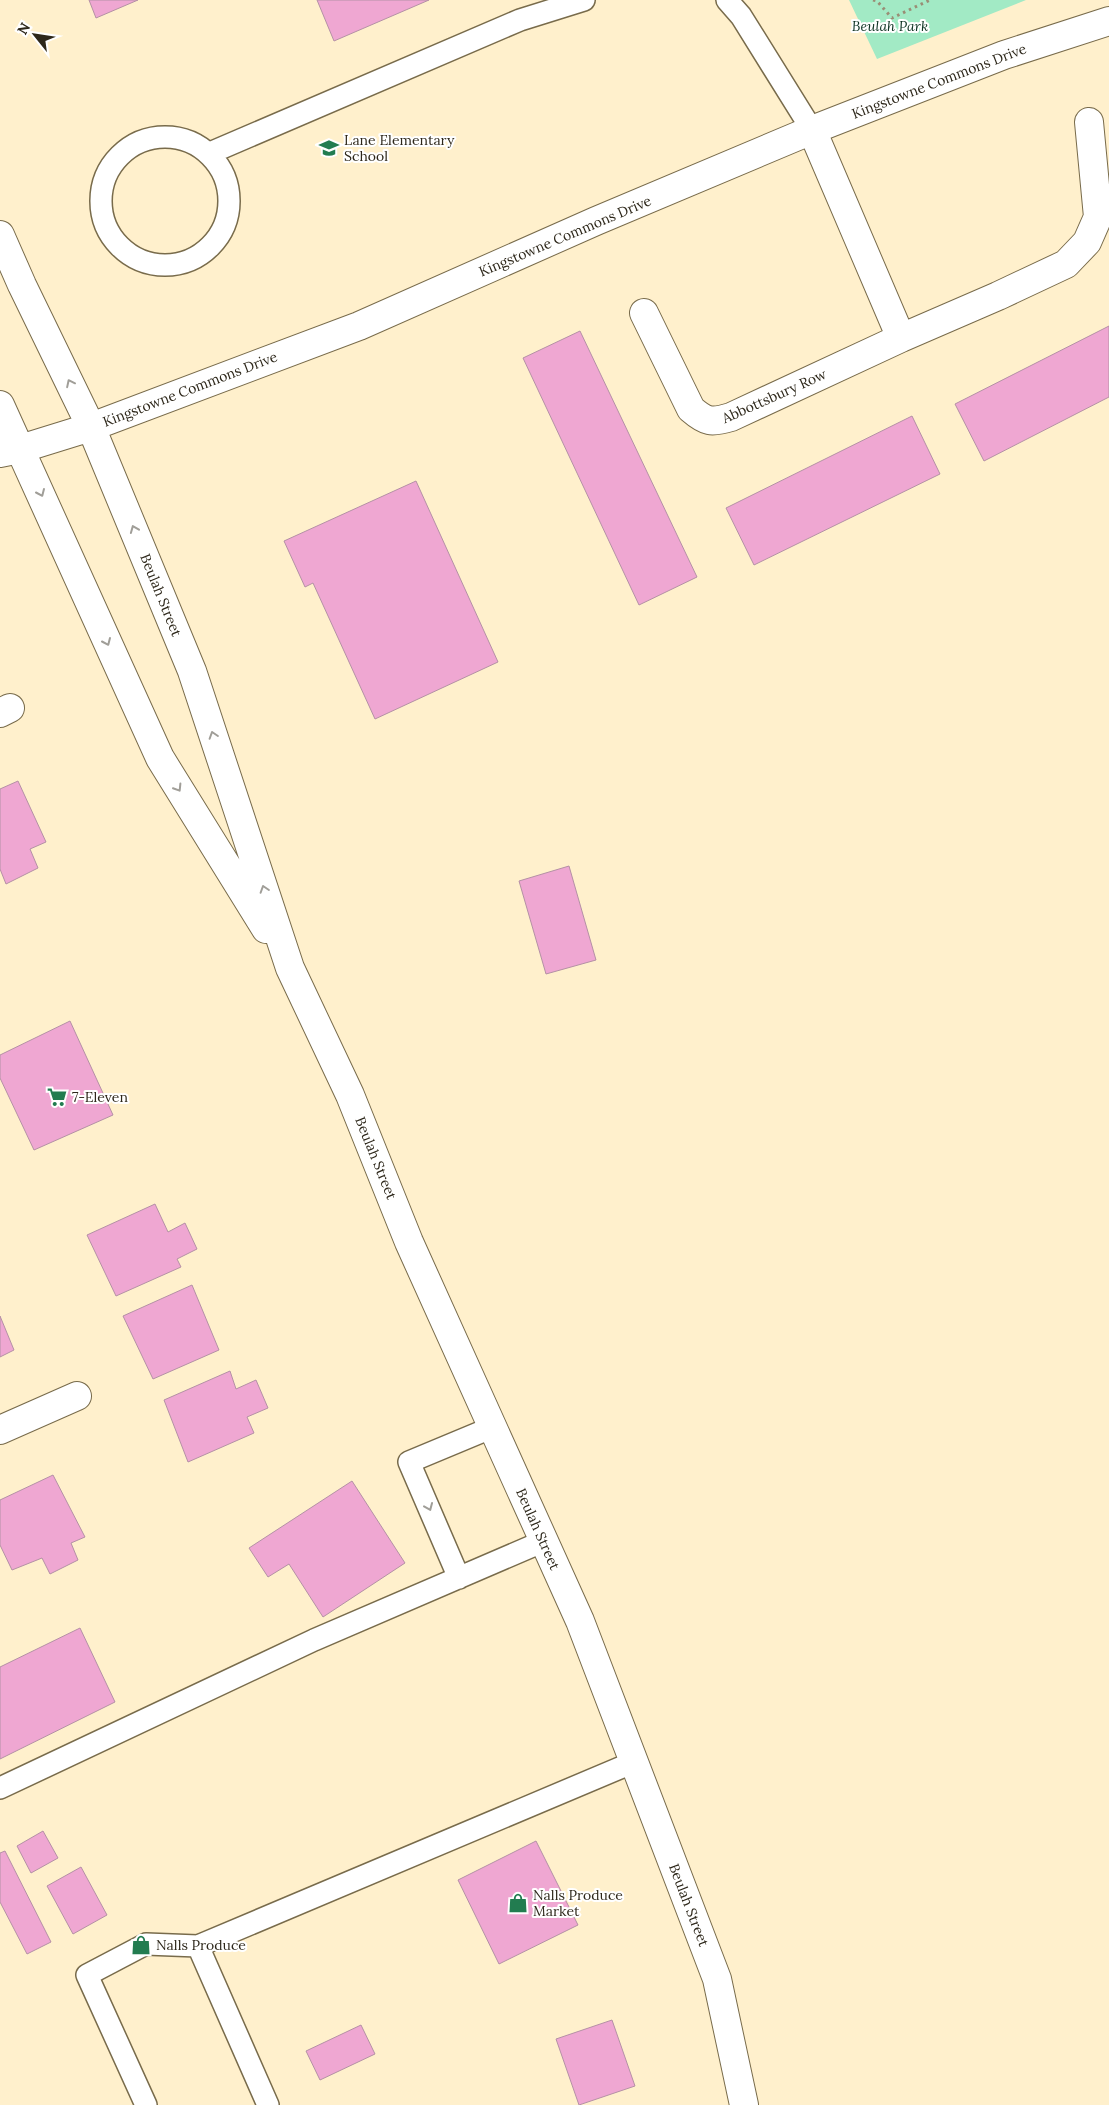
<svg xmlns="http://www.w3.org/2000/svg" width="1109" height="2105" viewBox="0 0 1109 2105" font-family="Lora,serif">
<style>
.green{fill:#a2eac5}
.building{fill:#efa7d2;stroke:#b491a5}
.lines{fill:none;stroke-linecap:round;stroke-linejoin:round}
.lane-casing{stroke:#786b4b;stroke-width:24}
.street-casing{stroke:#786b4b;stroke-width:30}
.secondary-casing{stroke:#786b4b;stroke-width:30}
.path{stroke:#998e75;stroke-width:3;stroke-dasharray:2.5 4;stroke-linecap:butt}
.lane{stroke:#fff;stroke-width:21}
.street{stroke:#fff;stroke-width:28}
.secondary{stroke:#fff;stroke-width:28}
.oneway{stroke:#a09e98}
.labels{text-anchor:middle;stroke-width:4;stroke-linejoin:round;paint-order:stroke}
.park-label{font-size:14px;font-style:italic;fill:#0e3323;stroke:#fff}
.street-label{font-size:14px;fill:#2d271a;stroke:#fff}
.poi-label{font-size:14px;fill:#2d271a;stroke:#fff;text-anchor:start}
</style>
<rect width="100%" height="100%" fill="#fff0cc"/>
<path class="green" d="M849 0H1026L877 59Z"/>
<path class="building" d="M89 0H138L96 18Z
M317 0H429L334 41Z
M1109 326V397L984 461 955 404Z
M580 331 697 577 639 605 523 358Z
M912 416 940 474 754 565 726 508Z
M416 481 498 662 375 719 313 583 305 587 284 541Z
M18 781 46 842 30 849 38 868 6 884 0 869V789Z
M569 866 596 960 546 974 519 881Z
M70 1021 113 1115 34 1150 0 1078V1055Z
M155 1204 168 1232 185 1223 197 1249 177 1259 181 1267 116 1296 87 1235Z
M192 1285 219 1350 153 1379 123 1316Z
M0 1316 14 1350 0 1357Z
M230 1371 236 1389 256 1380 268 1408 247 1417 254 1433 188 1462 164 1400Z
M53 1475 85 1537 71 1543 78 1560 50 1574 42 1558 12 1570 0 1545V1500Z
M352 1481 405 1563 323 1617 289 1564 268 1577 249 1548Z
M80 1628 115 1702 0 1759V1667Z
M43 1831 58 1858 31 1873 17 1846Z
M536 1841 578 1925 499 1964 458 1880Z
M5 1851 51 1942 27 1954 0 1902V1853Z
M81 1867 107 1915 73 1934 47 1886Z
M612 2020 635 2086 579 2105 556 2039Z
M361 2025 375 2054 320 2080 306 2051Z"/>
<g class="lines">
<defs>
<path id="lane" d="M727 0 741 16 812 130
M101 201a64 64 0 1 1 128 0a64 64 0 1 1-128 0Z
M210 153 520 20 584 0
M459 1578 409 1462 493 1427
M0 1788 314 1640 544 1541
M146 2105 87 1975 146 1944 198 1946
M268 2105 198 1946 634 1762"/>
<path id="street" d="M644 313 691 409C706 422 711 423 731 417L901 338 812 130
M901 338 998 296 1066 264 1087 242 1098 217 1089 122
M0 453 20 449
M0 713 10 708
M0 1430 77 1396"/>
<path id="secondary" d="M0 235 22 285 91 427 192 671 290 968 350 1095 409 1242 580 1621 717 1979 744 2105
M0 405 160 758 266 929
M20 449 91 427 359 326 596 221 812 130 1004 55 1109 21"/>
</defs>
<use href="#lane" class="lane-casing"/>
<use href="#street" class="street-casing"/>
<use href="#secondary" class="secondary-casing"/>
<path class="path" d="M873 0 877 1 892 18 930 0"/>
<use href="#lane" class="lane"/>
<use href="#street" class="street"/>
<use href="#secondary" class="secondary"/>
</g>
<defs><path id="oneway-chevron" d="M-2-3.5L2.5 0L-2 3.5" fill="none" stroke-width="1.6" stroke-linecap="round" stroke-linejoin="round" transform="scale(1.25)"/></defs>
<g class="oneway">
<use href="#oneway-chevron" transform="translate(70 383) rotate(-116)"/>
<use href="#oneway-chevron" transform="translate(41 493) rotate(66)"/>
<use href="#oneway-chevron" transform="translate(134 529) rotate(-112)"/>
<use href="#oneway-chevron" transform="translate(107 642) rotate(66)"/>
<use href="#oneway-chevron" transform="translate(213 735) rotate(-108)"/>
<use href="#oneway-chevron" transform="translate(178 788) rotate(58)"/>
<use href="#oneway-chevron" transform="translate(264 889) rotate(-108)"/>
<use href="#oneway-chevron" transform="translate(429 1507) rotate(67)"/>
</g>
<defs>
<symbol id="school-bare" viewBox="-9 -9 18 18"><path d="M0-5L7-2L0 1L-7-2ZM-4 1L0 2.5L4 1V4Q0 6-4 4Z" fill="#227c50" stroke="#fff" stroke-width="2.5" paint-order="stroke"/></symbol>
<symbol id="supermarket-bare" viewBox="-9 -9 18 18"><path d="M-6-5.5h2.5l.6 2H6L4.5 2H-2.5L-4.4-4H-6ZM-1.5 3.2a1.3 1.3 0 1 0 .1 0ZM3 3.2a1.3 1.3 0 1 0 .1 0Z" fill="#227c50" stroke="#fff" stroke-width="2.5" paint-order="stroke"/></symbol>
<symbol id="shop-bare" viewBox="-9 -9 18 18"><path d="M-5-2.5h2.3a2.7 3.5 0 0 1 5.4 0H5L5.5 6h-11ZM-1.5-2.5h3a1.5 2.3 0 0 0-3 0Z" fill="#227c50" stroke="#fff" stroke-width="2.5" paint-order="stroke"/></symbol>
</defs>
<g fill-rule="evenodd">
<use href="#school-bare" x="315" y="134" width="28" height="28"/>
<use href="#supermarket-bare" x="43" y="1083" width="28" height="28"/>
<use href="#shop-bare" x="504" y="1889" width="28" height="28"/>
<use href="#shop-bare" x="127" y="1931" width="28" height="28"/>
</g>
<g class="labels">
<g class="park-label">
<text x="890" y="31">Beulah Park</text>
</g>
<g class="street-label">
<text transform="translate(939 81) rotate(-21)" y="5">Kingstowne Commons Drive</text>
<text transform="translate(565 236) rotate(-23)" y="5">Kingstowne Commons Drive</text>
<text transform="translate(190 389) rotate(-21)" y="5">Kingstowne Commons Drive</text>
<text transform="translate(774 396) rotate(-24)" y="5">Abbottsbury Row</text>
<text transform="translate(161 595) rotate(68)" y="5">Beulah Street</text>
<text transform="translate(376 1158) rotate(68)" y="5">Beulah Street</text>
<text transform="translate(538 1529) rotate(66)" y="5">Beulah Street</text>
<text transform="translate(689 1905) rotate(69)" y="5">Beulah Street</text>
</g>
<g class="poi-label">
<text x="344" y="145">Lane Elementary<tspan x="344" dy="16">School</tspan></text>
<text x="72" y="1102">7-Eleven</text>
<text x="533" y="1900">Nalls Produce<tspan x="533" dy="16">Market</tspan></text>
<text x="156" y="1950">Nalls Produce</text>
</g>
</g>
<g transform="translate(35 35) rotate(300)" stroke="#ffffff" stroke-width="4" paint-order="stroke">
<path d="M0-4L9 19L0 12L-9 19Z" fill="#2d271a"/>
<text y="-8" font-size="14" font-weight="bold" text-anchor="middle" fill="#2d271a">N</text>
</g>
</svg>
